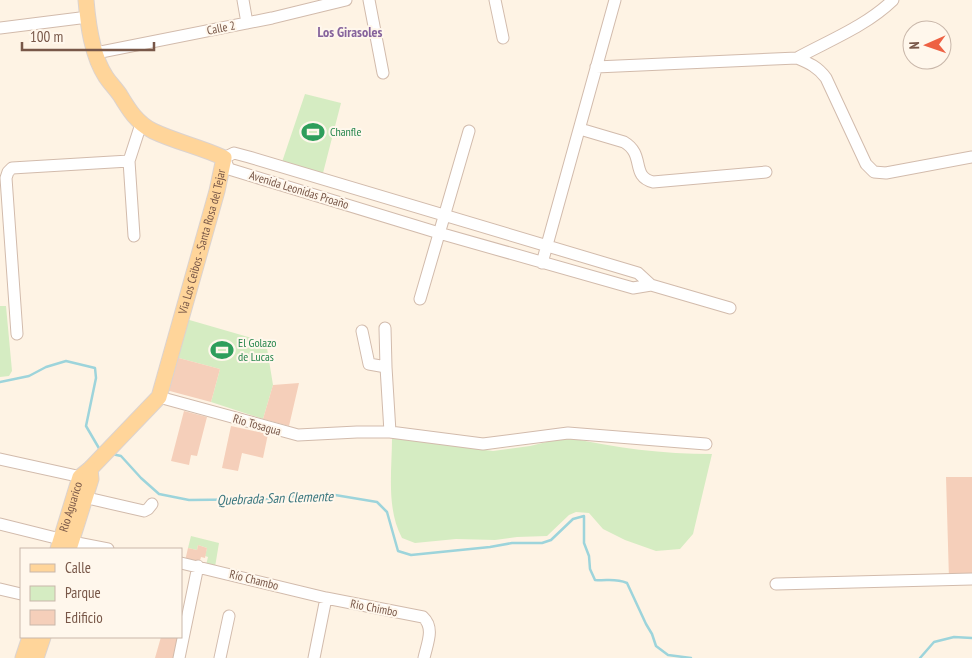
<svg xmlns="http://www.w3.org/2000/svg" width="972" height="658" viewBox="0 0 972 658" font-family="'PT Sans Narrow',sans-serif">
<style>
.green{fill:#d5ecc2}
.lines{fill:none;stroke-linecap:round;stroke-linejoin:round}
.stream{stroke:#9dd4db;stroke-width:2.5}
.building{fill:#f5cfba}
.minor-casing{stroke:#d2bbac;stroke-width:13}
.major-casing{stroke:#dcd3cf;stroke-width:17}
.minor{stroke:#fff;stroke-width:11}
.major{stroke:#ffd59a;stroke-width:15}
.labels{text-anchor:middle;stroke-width:4;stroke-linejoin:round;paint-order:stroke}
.street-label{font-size:12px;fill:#785748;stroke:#fff7ec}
.leisure-label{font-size:12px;fill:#27864d;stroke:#fff7ec;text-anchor:start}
.neighbourhood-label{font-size:14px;font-weight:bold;fill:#86639c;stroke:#fff7ec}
.water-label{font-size:14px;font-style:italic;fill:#3a767e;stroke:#fff7ec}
</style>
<rect width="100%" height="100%" fill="#fef3e4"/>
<path class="green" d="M305 94 341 103 323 173 282 162Z
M0 306H6L12 371 9 376 0 377Z
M186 319 266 342 273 385 263 419 211 402 220 369 175 357Z
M567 437C615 448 663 454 712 454L693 534 680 549 656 551 625 540 603 529 589 513 576 512 569 515 547 536 517 537 495 540 456 539 415 543 402 538C386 508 392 471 392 438L493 451 530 446Z
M191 536 219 543 215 567 206 565 208 557 205 556 207 548 198 545 197 550 188 548Z"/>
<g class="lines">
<path class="stream" d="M0 382 29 376 46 367 66 361 95 368 96 378 86 426 100 450
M112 454 121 456 141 478 159 494 189 500 271 499 305 495 329 494 377 502 387 512 398 551 411 555 490 547 512 543H542L551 540 573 519 584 516V543L589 556 590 569 595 580C608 581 615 578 627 583L646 624 652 634 656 646 668 655 691 658
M920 658 934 642 954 637 972 638"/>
</g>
<path class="building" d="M175 357 220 369 211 402 166 390Z
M299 383 289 426 263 419 273 385Z
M184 411 207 417 197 456 191 455 189 465 171 461Z
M231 426 268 434 263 458 242 453 238 471 222 468Z
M946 477H972V579H949Z
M198 545 207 548 205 558 201 557 199 564 185 561 188 548 197 550Z
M161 637H178L174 658H155Z"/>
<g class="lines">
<defs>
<path id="minor" d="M243 0 247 23
M369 0 383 73
M495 0 503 38
M0 28 88 17
M96 53 272 18 346 0
M797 58C830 40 866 26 893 0
M596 67 797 58C809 63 818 67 826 78L866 164 874 172 886 173 972 157
M580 129 624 142C646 155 630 176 653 182L766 172
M129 161 134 236
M542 263 615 0
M651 285 633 288 439 233 229 169 224 158 234 153 249 157 638 273 651 285 730 308
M420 299 469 131
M385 328 386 367
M362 331 369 364 386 367 390 432
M17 334 6 178 8 172 12 168 129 161 141 124
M159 397 298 435 357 432H390L483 444 568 433 706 444
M0 459 86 478
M79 496 144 511 148 509 152 504
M0 524 72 542 108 549
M181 563 326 598 423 617C435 628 427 644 424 658
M776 584 972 579
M0 589 21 594
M179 658 198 566
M220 658 229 616
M314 658 326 598"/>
<g id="major">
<path id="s1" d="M58 549 80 477 90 469 159 397 217 191 224 158C201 147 176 142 153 131 137 123 129 110 120 95 116 89 110 83 106 77 92 56 88 25 86 0"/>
<path d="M69 549 91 479 90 469"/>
<path d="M23 658 30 637"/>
<path d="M36 658 43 637"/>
</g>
</defs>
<use href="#minor" class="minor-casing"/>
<use href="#major" class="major-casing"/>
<use href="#minor" class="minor"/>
<use href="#major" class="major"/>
</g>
<defs>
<symbol id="stadium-bare" viewBox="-9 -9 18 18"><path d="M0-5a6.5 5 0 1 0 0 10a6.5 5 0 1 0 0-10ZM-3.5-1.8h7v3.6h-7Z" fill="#2e9e5b" stroke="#fff7ec" stroke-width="2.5" paint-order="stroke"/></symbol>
</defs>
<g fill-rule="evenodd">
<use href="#stadium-bare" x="297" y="116" width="32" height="32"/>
<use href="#stadium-bare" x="206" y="334" width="32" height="32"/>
</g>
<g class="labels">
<g class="street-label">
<text transform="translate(221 28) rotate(-11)" y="4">Calle 2</text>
<text transform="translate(299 190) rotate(17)" y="4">Avenida Leonidas Proaño</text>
<text dy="4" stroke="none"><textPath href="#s1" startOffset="349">Via Los Ceibos - Santa Rosa del Tejar</textPath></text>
<text transform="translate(257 425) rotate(16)" y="4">Rio Tosagua</text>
<text dy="4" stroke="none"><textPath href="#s1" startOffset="44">Rio Aguarico</textPath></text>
<text transform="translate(254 580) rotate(14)" y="4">Río Chambo</text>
<text transform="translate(374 608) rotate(11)" y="4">Rio Chimbo</text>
</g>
<g class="leisure-label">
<text x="330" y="136">Chanfle</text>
<text x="238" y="347">El Golazo<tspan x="238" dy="14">de Lucas</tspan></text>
</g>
<g class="neighbourhood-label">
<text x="350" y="37">Los Girasoles</text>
</g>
<g class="water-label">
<text transform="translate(275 498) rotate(-2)" y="5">Quebrada San Clemente</text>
</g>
</g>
<rect x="20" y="548" width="162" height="90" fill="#fff7ec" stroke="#c9b7aa"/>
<rect x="30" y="564" width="25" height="8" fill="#ffd59a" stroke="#c9b7aa"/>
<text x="65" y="573" font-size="15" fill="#785748">Calle</text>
<rect x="30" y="586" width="25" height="15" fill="#d5ecc2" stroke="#c9b7aa"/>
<text x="65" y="598" font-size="15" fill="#785748">Parque</text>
<rect x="30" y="610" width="25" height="15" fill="#f5cfba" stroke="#c9b7aa"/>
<text x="65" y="623" font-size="15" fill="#785748">Edificio</text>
<g transform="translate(927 45) rotate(268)"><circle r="24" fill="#fff7ec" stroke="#c9b7aa"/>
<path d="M0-4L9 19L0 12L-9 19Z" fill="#ee6143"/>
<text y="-8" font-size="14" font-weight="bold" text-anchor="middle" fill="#785748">N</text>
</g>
<path d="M22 42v8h132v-8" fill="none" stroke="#785748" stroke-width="2.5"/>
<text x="30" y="42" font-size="15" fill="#785748" stroke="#fff7ec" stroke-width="4" paint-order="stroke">100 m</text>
</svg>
